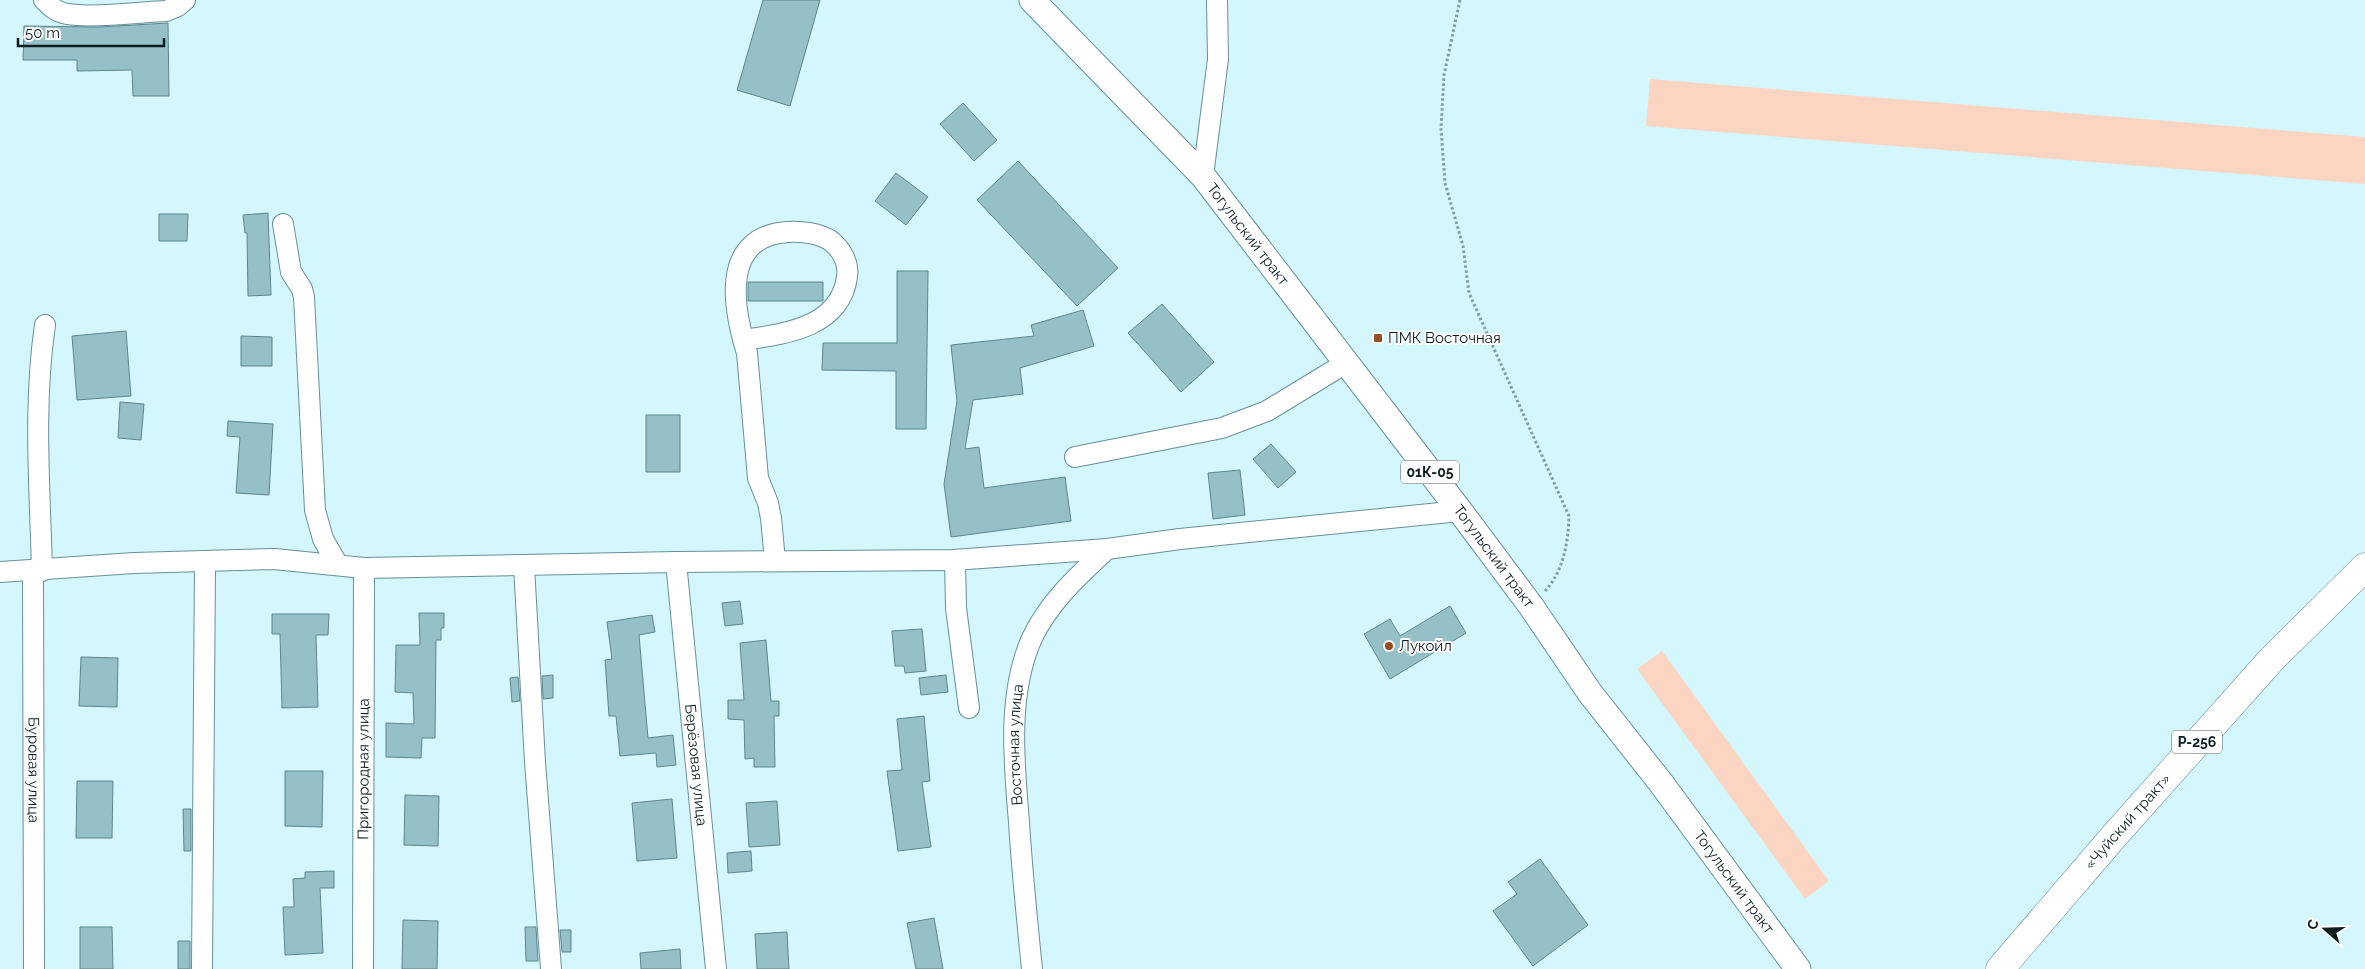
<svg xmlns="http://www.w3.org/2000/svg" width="2365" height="969" viewBox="0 0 2365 969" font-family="Raleway,sans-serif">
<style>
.green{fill:#fbd5c1}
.building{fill:#95c0c8;stroke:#5d868d}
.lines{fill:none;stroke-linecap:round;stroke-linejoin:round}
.minor-casing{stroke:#679098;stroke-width:22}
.major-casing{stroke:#679098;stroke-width:27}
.highway-casing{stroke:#679098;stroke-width:29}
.path{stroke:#809ca0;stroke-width:3;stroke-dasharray:2.5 2.5;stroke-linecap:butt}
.minor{stroke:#fff;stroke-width:20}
.major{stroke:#fff;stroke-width:25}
.highway{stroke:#fff;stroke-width:28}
.poi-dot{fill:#934e24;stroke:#fcfcfc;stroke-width:2}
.labels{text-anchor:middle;stroke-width:4;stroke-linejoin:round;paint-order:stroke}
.shield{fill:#fcfcfc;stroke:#546062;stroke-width:1}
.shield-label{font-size:14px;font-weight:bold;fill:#0c1d20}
.street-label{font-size:15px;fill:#0c1d20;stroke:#fcfcfc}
.poi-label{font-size:15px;fill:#0c1d20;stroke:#fcfcfc;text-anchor:start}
</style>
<rect width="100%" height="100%" fill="#d3f7fd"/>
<path class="green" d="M1650 79 2365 137V184L1646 126Z
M1662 651 1829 881 1805 899 1637 669Z"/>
<path class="building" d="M763 0H820L790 106 737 90Z
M168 23 169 96H133L132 70 77 71V60H23L24 26 99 27Z
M963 103 997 140 974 161 940 124Z
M1018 161 1118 268 1077 306 977 200Z
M896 173 928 197 906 225 875 201Z
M268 213 271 295 248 296 247 233H245L243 215Z
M159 214H188L187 241H159Z
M897 271H928L926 429H896V371L822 370 823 343H897Z
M748 282H823V301H748Z
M1162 304 1214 362 1181 392 1128 333Z
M1083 310 1094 346 1020 368 1023 394 973 400 965 449 979 447 984 488 1065 477 1071 521 951 537 944 484 957 401 951 345 1034 336 1031 325Z
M126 331 131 396 77 400 72 336Z
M241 336 272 337V366H241Z
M120 402 144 404 141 440 118 438Z
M646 415H680V472H646Z
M228 421 273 424 269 495 236 493 240 437 227 436Z
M1271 444 1296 472 1278 488 1253 459Z
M1240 470 1245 515 1213 519 1208 473Z
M740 601 743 624 725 626 722 603Z
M1450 606 1466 633 1390 679 1364 634 1390 619 1400 636Z
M419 613H444V628H441V640H436L435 738H422L421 758 386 757V723L414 724 413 693 395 692 396 645H420Z
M272 614H329L328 635H316L318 707 282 708 280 634H272Z
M652 615 655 632 639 635 648 738 673 735 676 765 657 767 656 753 620 756 616 716H609L605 660 612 659 607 622Z
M922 629 926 671 905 673 904 666H895L892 631Z
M766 640 771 701H779V716H774L775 767H754V758L745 759 744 720 728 719V700H744L740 643Z
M81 657 118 658 117 707 79 706Z
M553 675V698L543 699 542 676Z
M946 675 948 692 921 695 919 678Z
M518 677 520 701 512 702 510 678Z
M924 716 930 781 922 782 931 847 898 851 887 771 902 770 897 719Z
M285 771H323L322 827 285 826Z
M77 781H113L112 838H76Z
M405 795 439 796 438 846 404 845Z
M672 799 677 858 637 861 632 803Z
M777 801 780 845 749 847 746 803Z
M183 809H191V851H184Z
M751 851 752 871 728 873 727 853Z
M1540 859 1588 925 1533 966 1493 911 1517 894 1508 882Z
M334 871V888H320L323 953 285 955 283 907H294L293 879 305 878V872Z
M934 918 943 969H916L907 923Z
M403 920 438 921 437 969H402Z
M80 927H112L113 969H80Z
M525 927H536L538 961H526Z
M560 930H571V952H562Z
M787 932 789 969H757L755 934Z
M178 941H190V969H178Z
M680 949 681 969H641L640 953Z"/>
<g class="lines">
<defs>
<g id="minor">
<path d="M44 0C50 6 55 11 63 13 86 19 140 12 166 11L178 6 185 0"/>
<path d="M1203 176 1218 59 1217 0"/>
<path d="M283 224 291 272 302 289 304 297 315 510 323 539 338 565"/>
<path d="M743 340C784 334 840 328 847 277 849 263 842 250 831 241 819 233 801 231 787 232 720 237 733 308 747 353L758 478 768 503 771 518 775 561"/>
<path d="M1075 457 1222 428 1267 411 1346 363"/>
<path d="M955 560 956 608 969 708"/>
<path id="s1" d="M676 562 716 969"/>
<path d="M524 566 535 762 551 969"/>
<path id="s2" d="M33 571 34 969"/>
<path d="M42 571C40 489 33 406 45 325"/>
<path d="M0 572 134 563 274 559 364 568 676 562 953 560 1107 549 1180 539 1460 511"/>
<path d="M202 969 205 563"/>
<path id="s3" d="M363 969 364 568"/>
<path id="s4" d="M1032 969C1027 920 1022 871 1019 822 1014 763 1007 694 1032 638 1049 602 1078 576 1107 549"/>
</g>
<g id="major">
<path id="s5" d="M1032 0 1203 176 1460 511 1531 606 1590 693 1661 783 1798 969"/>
</g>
<g id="highway">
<path id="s6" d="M2000 969 2115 835 2271 660 2365 567"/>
</g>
</defs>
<use href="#minor" class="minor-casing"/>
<use href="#major" class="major-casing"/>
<use href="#highway" class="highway-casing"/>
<path class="path" d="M1460 0 1444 75 1441 129 1445 183 1463 246 1469 293 1569 516C1568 543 1564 570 1545 591"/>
<use href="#minor" class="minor"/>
<use href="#major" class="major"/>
<use href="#highway" class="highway"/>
</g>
<g class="poi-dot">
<rect x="1373" y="333" width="10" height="10" rx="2.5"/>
<circle cx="1389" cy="646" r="5"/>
</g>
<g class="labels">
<g class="shield">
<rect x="1401" y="460.5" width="58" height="23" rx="4"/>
<rect x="2172" y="730.5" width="50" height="23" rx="4"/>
</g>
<g class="shield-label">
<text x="1430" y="477">01К-05</text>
<text x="2197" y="747">Р-256</text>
</g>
<g class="street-label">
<text dy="5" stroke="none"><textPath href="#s5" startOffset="319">Тогульский тракт</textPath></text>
<text dy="5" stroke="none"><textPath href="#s5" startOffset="724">Тогульский тракт</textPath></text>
<text dy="5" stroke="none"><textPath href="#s4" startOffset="225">Восточная улица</textPath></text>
<text dy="5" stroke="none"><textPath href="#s1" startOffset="204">Берёзовая улица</textPath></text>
<text dy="5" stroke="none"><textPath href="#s3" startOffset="200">Пригородная улица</textPath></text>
<text dy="5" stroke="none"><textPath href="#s2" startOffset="199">Буровая улица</textPath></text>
<text dy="5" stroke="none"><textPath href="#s6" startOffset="195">«Чуйский тракт»</textPath></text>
<text dy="5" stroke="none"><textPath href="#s5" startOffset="1129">Тогульский тракт</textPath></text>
</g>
<g class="poi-label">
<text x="1388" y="343">ПМК Восточная</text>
<text x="1399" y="651">Лукойл</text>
</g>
</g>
<g transform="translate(2325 929) rotate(290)" stroke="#fcfcfc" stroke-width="4" paint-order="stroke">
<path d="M0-4L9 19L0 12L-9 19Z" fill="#0c1d20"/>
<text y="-8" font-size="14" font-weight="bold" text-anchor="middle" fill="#0c1d20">С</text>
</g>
<path d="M18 38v8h146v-8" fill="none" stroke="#0c1d20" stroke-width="2.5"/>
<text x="25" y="38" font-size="15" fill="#0c1d20" stroke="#fcfcfc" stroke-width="4" paint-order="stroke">50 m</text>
</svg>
